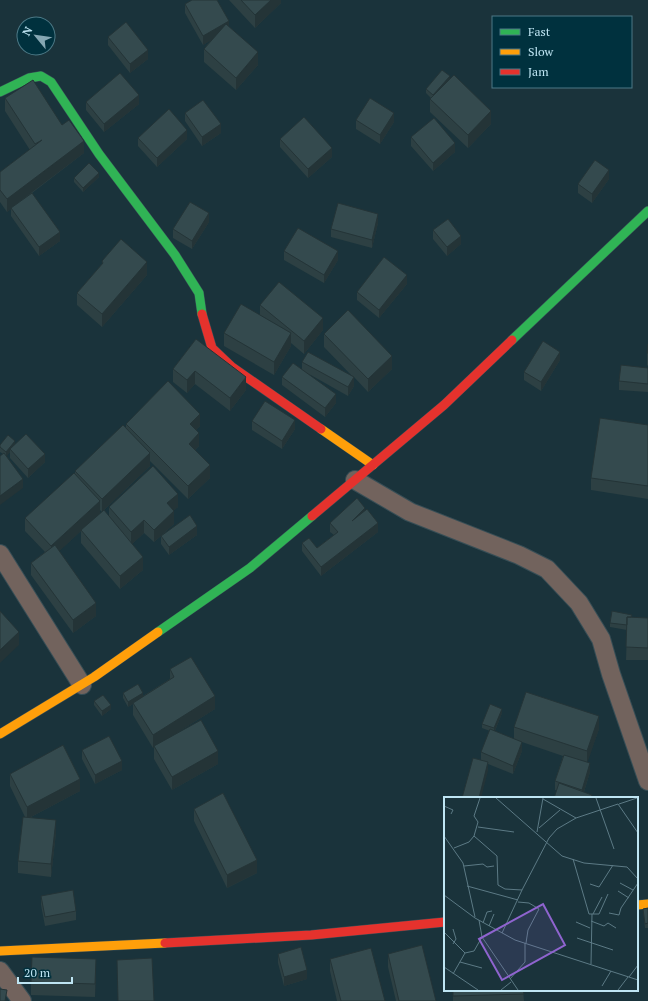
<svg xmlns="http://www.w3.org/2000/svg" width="648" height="1001" viewBox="0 0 648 1001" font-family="'PT Serif',serif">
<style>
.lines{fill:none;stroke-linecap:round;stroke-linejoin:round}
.street-casing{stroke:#374e56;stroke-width:20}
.fast-casing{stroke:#374e56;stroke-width:10}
.slow-casing{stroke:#374e56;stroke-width:10}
.jam-casing{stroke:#374e56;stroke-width:10}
.street{stroke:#72635d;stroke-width:18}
.fast{stroke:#30b455;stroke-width:9}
.slow{stroke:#ff9f0a;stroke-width:9}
.jam{stroke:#e5322d;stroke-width:9}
.wall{fill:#2d4043}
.shaded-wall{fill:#243437}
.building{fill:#344a4e;stroke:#243437}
.inset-road{fill:none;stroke:#5c7a85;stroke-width:1}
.view{fill:#8f64cf;fill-opacity:0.15;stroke:#8f64cf;stroke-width:2}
.inset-edge{fill:none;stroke:#bee5f3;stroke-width:2}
</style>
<rect width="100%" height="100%" fill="#1a333b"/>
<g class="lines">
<defs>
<path id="street" d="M355 480 410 512 519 555 547 569 579 603 601 639 611 674 648 781
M0 554 82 685
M0 971 22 1001"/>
<path id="fast" d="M0 92 29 78 41 76 51 82 99 154 175 255 199 293 202 314
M512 340 648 211
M158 632 250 568 312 516"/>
<path id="slow" d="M321 429 373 465
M0 734 94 677 158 632
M637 905 648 904
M0 951 165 943"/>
<path id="jam" d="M202 314 212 348 232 367 321 429
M312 516 444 405 512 340
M165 943 311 935 445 922"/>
</defs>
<use href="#street" class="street-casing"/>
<use href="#fast" class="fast-casing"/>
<use href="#slow" class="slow-casing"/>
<use href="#jam" class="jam-casing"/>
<use href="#street" class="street"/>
<use href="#fast" class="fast"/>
<use href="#slow" class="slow"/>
<use href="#jam" class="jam"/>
</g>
<path class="wall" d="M229 0H281V3L255 28Z
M185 4 229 27 258 65 236 90 204 62V49L211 40 203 45 185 13Z
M108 37 148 59 130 73 108 45Z
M450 79 491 124 468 148 430 112V99L431 98 426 93V89Z
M5 98 62 125 84 153 32 193 60 241 39 256 11 216V209L7 212 0 202V172L30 150 5 111Z
M86 102 139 104 104 132 86 110Z
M185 113 221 133 202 146 185 121Z
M356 120 394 122 380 144 356 129Z
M411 137 455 152 433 171 411 146Z
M138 138 187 139 157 167 138 146Z
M280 139 332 157 308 178 280 147Z
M99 177 83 192 74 182V178Z
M609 179 592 203 578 193V184Z
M209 222 192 249 173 238V229Z
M378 223 372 248 331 237V229Z
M433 230 461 244 447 256 433 239Z
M284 251 338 260 324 283 284 260Z
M102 261 147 275 102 327 77 305V293L102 264Z
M407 284 379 318 357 300V292Z
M260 305 323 330 304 354 291 343V346L274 375 224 346V333L260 315Z
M324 334 392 369 368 392 354 377V386L348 396 309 374 336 403 325 417 282 385V377L302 369V362L353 377 324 347Z
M196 339 246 390 230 411 195 384 187 393 173 382V369Z
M648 344V366L647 365V353Z
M560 360 541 391 524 380V372Z
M648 368V392L619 390V381Z
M252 421 295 429 282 449 252 430Z
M126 424 200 426 196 430 199 446 195 450 210 478 188 499 150 461V466L102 512 100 510V514L109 516V507H178L174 510V524L162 535H197L169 555 161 544V536L154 542 144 533 132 544 143 570 120 589 81 543V531L59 551 96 616 73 633 31 575V563L45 552 25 531V518L75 474V471L126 427Z
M648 425V499L591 490V478Z
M15 444 45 462 28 478 10 458V452L6 456 23 488 3 454 0 452V445Z
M365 511 378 532 321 576 302 551V543L317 548 334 535 330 532V523Z
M632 617 648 618V660H626L627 630 610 627V623Z
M170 669 215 709 164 741 218 764 172 790 154 759V747L153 748 133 715V704L128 707 123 698V693L143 696 170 679Z
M94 701 111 709 102 716 94 705Z
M502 713 495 731 514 739V727L599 729 587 762 590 772 584 792 592 798 555 790V781L563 756 522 742V751L513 774 488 764V771L481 760V752L490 731 482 728V724Z
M82 750 122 770 95 784 82 759Z
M10 774 80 791 31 817 56 833 51 877 18 873V861L25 817 10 786Z
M194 809 257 873 227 888 194 821Z
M41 896 76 911V920L45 926 41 905Z
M648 908V928H645L643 909Z
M278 954 307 979 284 986 278 963Z
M388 954 436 1001H396L388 967Z
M330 959 385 1001H337L330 971Z
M96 972 95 997 31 995V982Z
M453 990H523L524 1001H453Z"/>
<path class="shaded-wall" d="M271 0H281V3L255 28V15Z
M229 21V30L203 45V36Z
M148 50V59L130 73V64Z
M258 52V65L236 90V78Z
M450 76V80L433 100V95Z
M139 95V104L104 132V124Z
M491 111V124L468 148V135Z
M394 113V122L380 144V135Z
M221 124V133L202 146V137Z
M187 130V139L157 167V158Z
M84 141V153L11 208V209L7 212V199Z
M455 143V152L433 171V163Z
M332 148V157L308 178V169Z
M609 170V179L592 203V194Z
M99 173V177L83 192V188Z
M209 213V222L192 249V241Z
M378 214V223L372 248V240Z
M60 232V241L39 256V247Z
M461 236V244L447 256V247Z
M338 251V260L324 283V275Z
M147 262V275L102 327V314Z
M407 275V284L379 318V310Z
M323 318V330L304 354V341Z
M291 333V346L274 375V362Z
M560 352V360L541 391V382Z
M392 356V369L368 392V379Z
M195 371V384L187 393V380Z
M246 377V390L230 411V398Z
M354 377V386L348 396V387Z
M336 394V403L325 417V408Z
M200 414V426L190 437V424Z
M295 420V429L282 449V441Z
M199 433V446L189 456V444Z
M15 441V446L10 449V452L6 457V452Z
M150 453V466L102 512V499Z
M45 454V462L28 478V469Z
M210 465V478L188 499V486Z
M23 479V488L0 505V496Z
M178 494V507L167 516V503Z
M100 501V514L81 530V531L51 559V546Z
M365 508V516L352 521Z
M174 511V524L154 542V530Z
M144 520V533L131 545V532Z
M378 523V532L321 576V567Z
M197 526V535L169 555V547Z
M143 557V570L120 589V576Z
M96 603V616L73 633V620Z
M19 632V645L0 663V650Z
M143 693V698L133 703V704L128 707V702Z
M215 696V709L153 748V735Z
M111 705V709L102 716V711Z
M502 709V713L494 733V728Z
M599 716V729L587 764V751Z
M522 742V751L513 774V766Z
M218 751V764L172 790V777Z
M122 761V770L95 784V775Z
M488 762V771L481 798H479Z
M590 763V772L582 798V790Z
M80 779V791L27 819V807Z
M56 820V833L51 877V864Z
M257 860V873L227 888V875Z
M96 959V972L95 997V984Z
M307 970V979L284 986V977Z"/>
<path class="building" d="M192 0H217L229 21 203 36 185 4Z
M241 0H271L255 15Z
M126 22 148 50 130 64 108 37Z
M226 24 258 52 236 78 204 49Z
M442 70 450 76 433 95 426 89Z
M120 73 139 95 104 124 86 102Z
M454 75 491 111 468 135 430 99Z
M33 80 62 125 69 120 84 141 7 199 0 190V172L42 140 35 144 5 98Z
M370 98 394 113 380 135 356 120Z
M203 100 221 124 202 137 185 113Z
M169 109 187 130 157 158 138 138Z
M304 117 332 148 308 169 280 139Z
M434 118 455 143 433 163 411 137Z
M595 160 609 170 592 194 578 184Z
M89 163 99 173 83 188 74 178Z
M32 193 60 232 39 247 11 208Z
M190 202 209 213 192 241 173 229Z
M338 203 378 214 372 240 331 229Z
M448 219 461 236 447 247 433 230Z
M298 228 338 251 324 275 284 251Z
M121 239 147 262 102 314 77 293 103 263 102 261Z
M384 257 407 275 379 310 357 292Z
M279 282 323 318 304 341 260 305Z
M241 304 291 333 274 362 224 333Z
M348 310 392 356 368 379 324 334Z
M196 339 246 377 230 398 195 371 187 380 173 369Z
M543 341 560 352 541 382 524 372Z
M648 344V353H647Z
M308 352 354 377 348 387 302 362Z
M293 363 336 394 325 408 282 377Z
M621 365 648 368V384L619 381Z
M168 381 200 414 190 424 199 433 189 444 210 465 188 486 126 424Z
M265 401 295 420 282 441 252 421Z
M600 418 648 425V486L591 478Z
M123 425 150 453 102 499 75 471Z
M26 434 45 454 28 469 10 449Z
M8 435 15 441 6 452 0 447V445Z
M4 453 23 479 0 496V456Z
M153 466 178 494 167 503 174 511 154 530 144 520 131 532 109 507Z
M74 473 100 501 51 546 25 518Z
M357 498 365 508 352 521 367 509 378 523 321 567 302 543 309 538 317 548 338 532 330 523Z
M104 510 143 557 120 576 81 530Z
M190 515 197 526 169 547 161 536Z
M55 545 96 603 73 620 31 563Z
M0 611 19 632 0 650Z
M612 611 632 615 631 617H627V625L610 623Z
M627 617 648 618V648L626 647Z
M191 657 215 696 153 735 133 703 174 677 170 669Z
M138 684 143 693 128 702 123 693Z
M526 692 599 716 587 751 514 727Z
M103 695 111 705 102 711 94 701Z
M490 704 502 709 494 728 482 724Z
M201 720 218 751 172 777 154 746Z
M490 729 522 742 513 766 481 752Z
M109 736 122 761 95 775 82 750Z
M63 745 80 779 27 807 10 774Z
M564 755 590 763 582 790 555 781Z
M473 758 488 762 479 798H462Z
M559 783 592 795 591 798H554Z
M223 793 257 860 227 875 194 809Z
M23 817 56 820 51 864 18 861Z
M73 890 76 911 45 917 41 896Z
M648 908V923L645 924 643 909Z
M422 945 436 1001H399L388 954Z
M301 947 307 970 284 977 278 954Z
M371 948 385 1001H341L330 959Z
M32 957 96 959 95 984 31 982Z
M152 958 154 1001H118L117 960Z
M0 989 7 990 5 1001H0Z
M453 990H523L524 994 453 996Z"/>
<g transform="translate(444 797)">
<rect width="194" height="194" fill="#1a333b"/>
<path class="inset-road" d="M52 1 118 59 140 66 183 70 194 82M152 1 170 52M99 2 132 21 174 7 194 36M175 7 193 1M0 9 9 13 7 17M34 30 70 35M95 31 116 13M93 35 99 1M0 39 19 66 31 120M30 39 53 59 54 88 61 92 78 93 58 136M10 51 25 45 30 39 34 25 30 19 36 1M129 62 145 117H155L164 97M20 69 39 67 43 70 50 69M176 86 189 93M146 87 155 90 169 68M23 89 74 103M78 93 105 41 113 32 132 21M174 94 185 101M0 98 31 121 71 143 194 183M74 105 85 106 95 112 84 133 82 146M165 116 175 118 177 111 194 86M149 117 158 100M35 123 38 140 74 193M147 124 160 129 164 126 172 131M132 125 146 131M39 126 43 115 48 114M45 129 50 117M9 132 12 142 9 147M0 135 21 156 30 154 38 140M133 141 169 153M16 165 38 171M147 167 148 117M0 170 34 193M9 177 21 156M185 180 194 168M66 182 81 165V146M158 189 167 174M57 193 67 185M174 193 184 180"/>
<path class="view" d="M99 107 121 148 58 183 35 142Z"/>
<rect width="194" height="194" class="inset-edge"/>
</g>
<rect x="492" y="16" width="140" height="72" fill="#00313e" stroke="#4c7986"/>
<rect x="500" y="29" width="20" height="6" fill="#30b455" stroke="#4c7986"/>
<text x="528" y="36" font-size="12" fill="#bee5f3">Fast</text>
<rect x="500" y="49" width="20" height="6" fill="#ff9f0a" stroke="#4c7986"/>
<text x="528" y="56" font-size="12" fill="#bee5f3">Slow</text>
<rect x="500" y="69" width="20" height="6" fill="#e5322d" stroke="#4c7986"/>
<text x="528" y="76" font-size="12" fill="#bee5f3">Jam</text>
<g transform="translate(36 36) rotate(299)"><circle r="19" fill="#00313e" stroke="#4c7986"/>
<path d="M0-3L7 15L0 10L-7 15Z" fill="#85a7b3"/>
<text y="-6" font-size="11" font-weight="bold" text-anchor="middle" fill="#bee5f3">N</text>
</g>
<path d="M18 977v6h54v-6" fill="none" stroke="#bee5f3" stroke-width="2"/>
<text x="24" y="977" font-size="12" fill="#bee5f3" stroke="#00313e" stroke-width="3" paint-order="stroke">20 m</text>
</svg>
